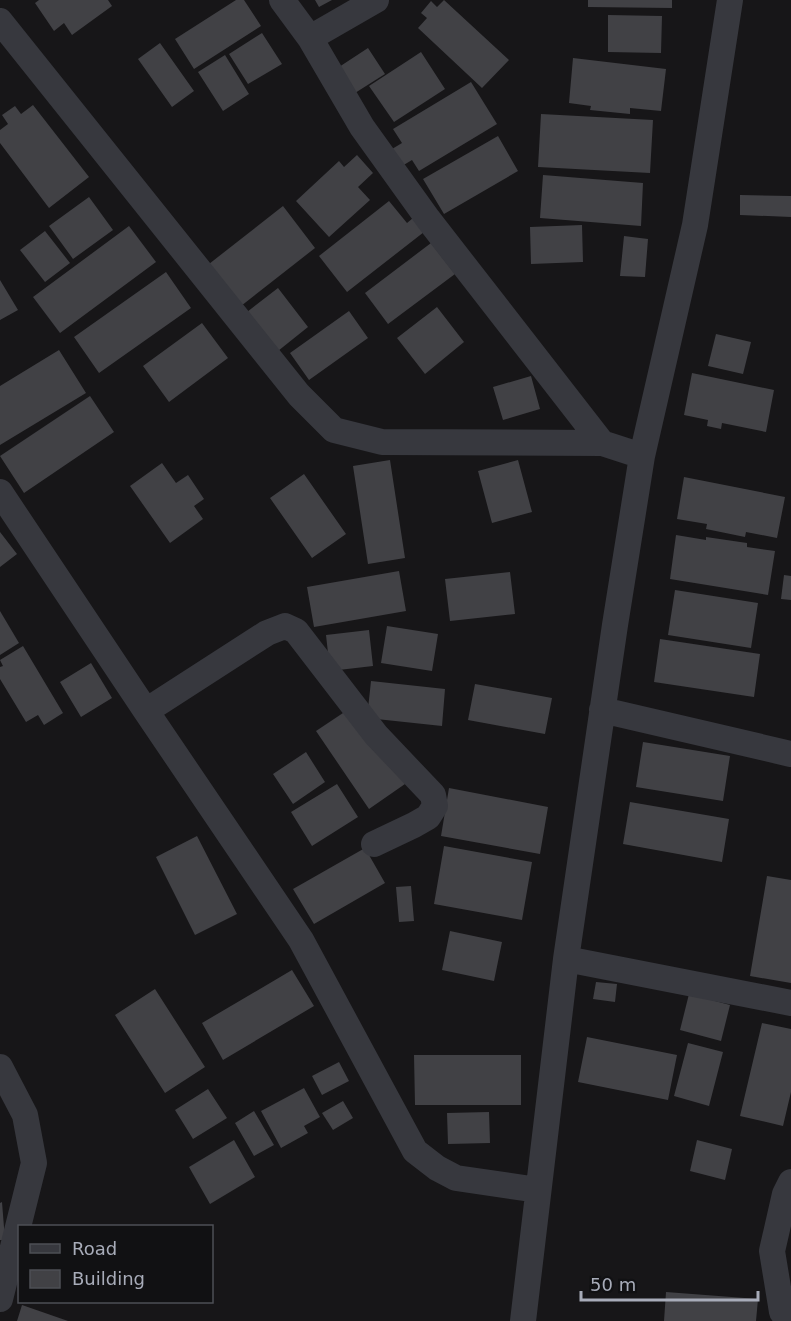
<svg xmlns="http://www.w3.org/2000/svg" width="791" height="1321" viewBox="0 0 791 1321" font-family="'DejaVu Sans',sans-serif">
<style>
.building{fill:#414145}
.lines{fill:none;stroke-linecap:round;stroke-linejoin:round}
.minor{stroke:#37383e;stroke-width:26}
</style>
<rect width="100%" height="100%" fill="#171618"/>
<path class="building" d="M39 0H108L112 6 72 35 64 23 54 31 35 3Z
M236 0H244L261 26 194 69 175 39Z
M315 0H332L319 7Z
M444 0 509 60 482 88 418 28 427 18 421 13 431 1 437 7Z
M588 0H672V8L588 7Z
M608 15 662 16 661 53 608 52Z
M262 33 282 64 248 84 229 54Z
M160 43 194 91 172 107 138 59Z
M368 48 385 74 355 93 339 67Z
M421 52 445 89 394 122 369 86Z
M225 55 249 94 223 111 198 72Z
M573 58 666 69 661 111 630 108V114L590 110 591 106 569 103Z
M471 82 497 124 419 171 412 160 402 166 392 149 402 143 393 129Z
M33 105 89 177 49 208 0 143V130L8 124 2 115 15 106 21 114Z
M541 114 653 120 650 173 538 167Z
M498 136 518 171 444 214 423 179Z
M357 155 373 173 358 187 370 200 329 237 296 201 339 161 344 167Z
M543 175 643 183 641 226 540 218Z
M740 195 791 196V217L740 215Z
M89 197 113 230 73 259 49 226Z
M389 201 407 223 413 218 424 232 347 292 319 256Z
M283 206 315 248 241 306 209 264Z
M582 225 583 262 531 264 530 227Z
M129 226 156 262 60 333 33 297Z
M45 231 70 263 45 282 20 250Z
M624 236 648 239 645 277 620 276Z
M431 243 455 274 388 324 365 293Z
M166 272 191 308 99 373 74 337Z
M0 280 18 310 0 320Z
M278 288 308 327 278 351 247 312Z
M437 307 464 342 425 374 397 338Z
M349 311 368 338 309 380 290 353Z
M202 323 228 358 169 402 143 366Z
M716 334 751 342 743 374 708 366Z
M59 350 86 393 0 445V386Z
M692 373 774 390 766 432 722 423 721 429 707 426 708 420 684 415Z
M531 376 540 409 503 420 493 387Z
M90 396 114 432 24 493 0 456Z
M390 460 405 558 368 564 353 466Z
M518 460 532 512 492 523 478 471Z
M162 463 176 483 188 475 204 499 194 506 203 519 170 543 130 486Z
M304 474 346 534 312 558 270 498Z
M684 477 785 497 777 538 746 532 745 537 706 529 707 524 677 519Z
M0 532 17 554 0 567Z
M676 535 706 540V537L747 543V547L775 551 768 595 670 579Z
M399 571 406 611 314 627 307 587Z
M510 572 515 614 450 621 445 579Z
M784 575 791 576V600L781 599Z
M675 590 758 603 751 648 668 635Z
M0 611 19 643 0 655Z
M387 626 438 634 432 671 381 663Z
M369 630 373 666 330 671 326 635Z
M660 639 760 654 754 697 654 682Z
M23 646 63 713 44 725 38 715 26 722 0 679V667L3 666 0 660Z
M91 663 112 698 81 717 60 682Z
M371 681 445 689 442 726 367 718Z
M475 684 552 698 545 734 468 720Z
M352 707 405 784 369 809 316 731Z
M643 742 730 756 723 801 636 787Z
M306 752 325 782 293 804 273 774Z
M337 784 358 817 312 846 291 812Z
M449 788 548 807 540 854 441 836Z
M630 802 729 819 722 862 623 844Z
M197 836 237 914 195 935 156 857Z
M444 846 532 862 522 920 434 904Z
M365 848 385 883 314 924 293 889Z
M767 876 791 880V983L750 976Z
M411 886 414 921 399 922 396 887Z
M450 931 502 942 494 981 442 970Z
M292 970 314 1006 223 1060 202 1023Z
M596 982 617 984 615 1002 593 999Z
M155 989 205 1067 165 1093 115 1015Z
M689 994 730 1005 721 1041 680 1030Z
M762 1023 791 1029V1092L783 1126 740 1116Z
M587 1037 677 1055 668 1100 578 1082Z
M688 1043 723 1052 709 1106 674 1096Z
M414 1055H521V1105H415Z
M339 1062 349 1081 322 1095 312 1076Z
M304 1088 320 1117 304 1126 308 1133 281 1148 261 1111Z
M208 1089 227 1118 193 1139 175 1110Z
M343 1101 353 1118 333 1130 322 1113Z
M254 1111 274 1145 254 1156 235 1123Z
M489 1112 490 1143 448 1144 447 1113Z
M234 1140 255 1177 210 1204 189 1167Z
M697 1140 732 1149 725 1180 690 1171Z
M2 1202 5 1240H0V1203Z
M666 1292 758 1299 756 1321H664Z
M22 1305 68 1321H17Z"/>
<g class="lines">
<path class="minor" d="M282 0 310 38 362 127 428 219 602 443
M0 21 299 395 334 430 382 442 602 443 642 456
M310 38 376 0
M0 492 146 711 301 940 415 1151 437 1168 456 1178 538 1190
M602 710 791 754
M146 711 267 633 285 626 296 631 376 735 433 795 435 806 428 817 414 825 374 844
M566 959 791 1003
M0 1067 25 1115 34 1163 0 1299
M782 1312 772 1251 785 1194 791 1182
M523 1321 566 959 615 625 642 456 695 225 730 0"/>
</g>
<rect x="18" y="1225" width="195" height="78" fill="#111113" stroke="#4d4f55" stroke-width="1.5"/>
<rect x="30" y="1244" width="30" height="9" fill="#37383e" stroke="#4d4f55" stroke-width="1.5"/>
<text x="72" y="1255" font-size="18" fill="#a8acb9">Road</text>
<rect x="30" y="1270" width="30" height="18" fill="#414145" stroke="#4d4f55" stroke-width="1.5"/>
<text x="72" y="1285" font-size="18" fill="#a8acb9">Building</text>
<path d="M581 1291v9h177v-9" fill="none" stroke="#a8acb9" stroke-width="3"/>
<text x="590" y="1291" font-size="18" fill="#a8acb9" stroke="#111113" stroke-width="4.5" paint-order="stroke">50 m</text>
</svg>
